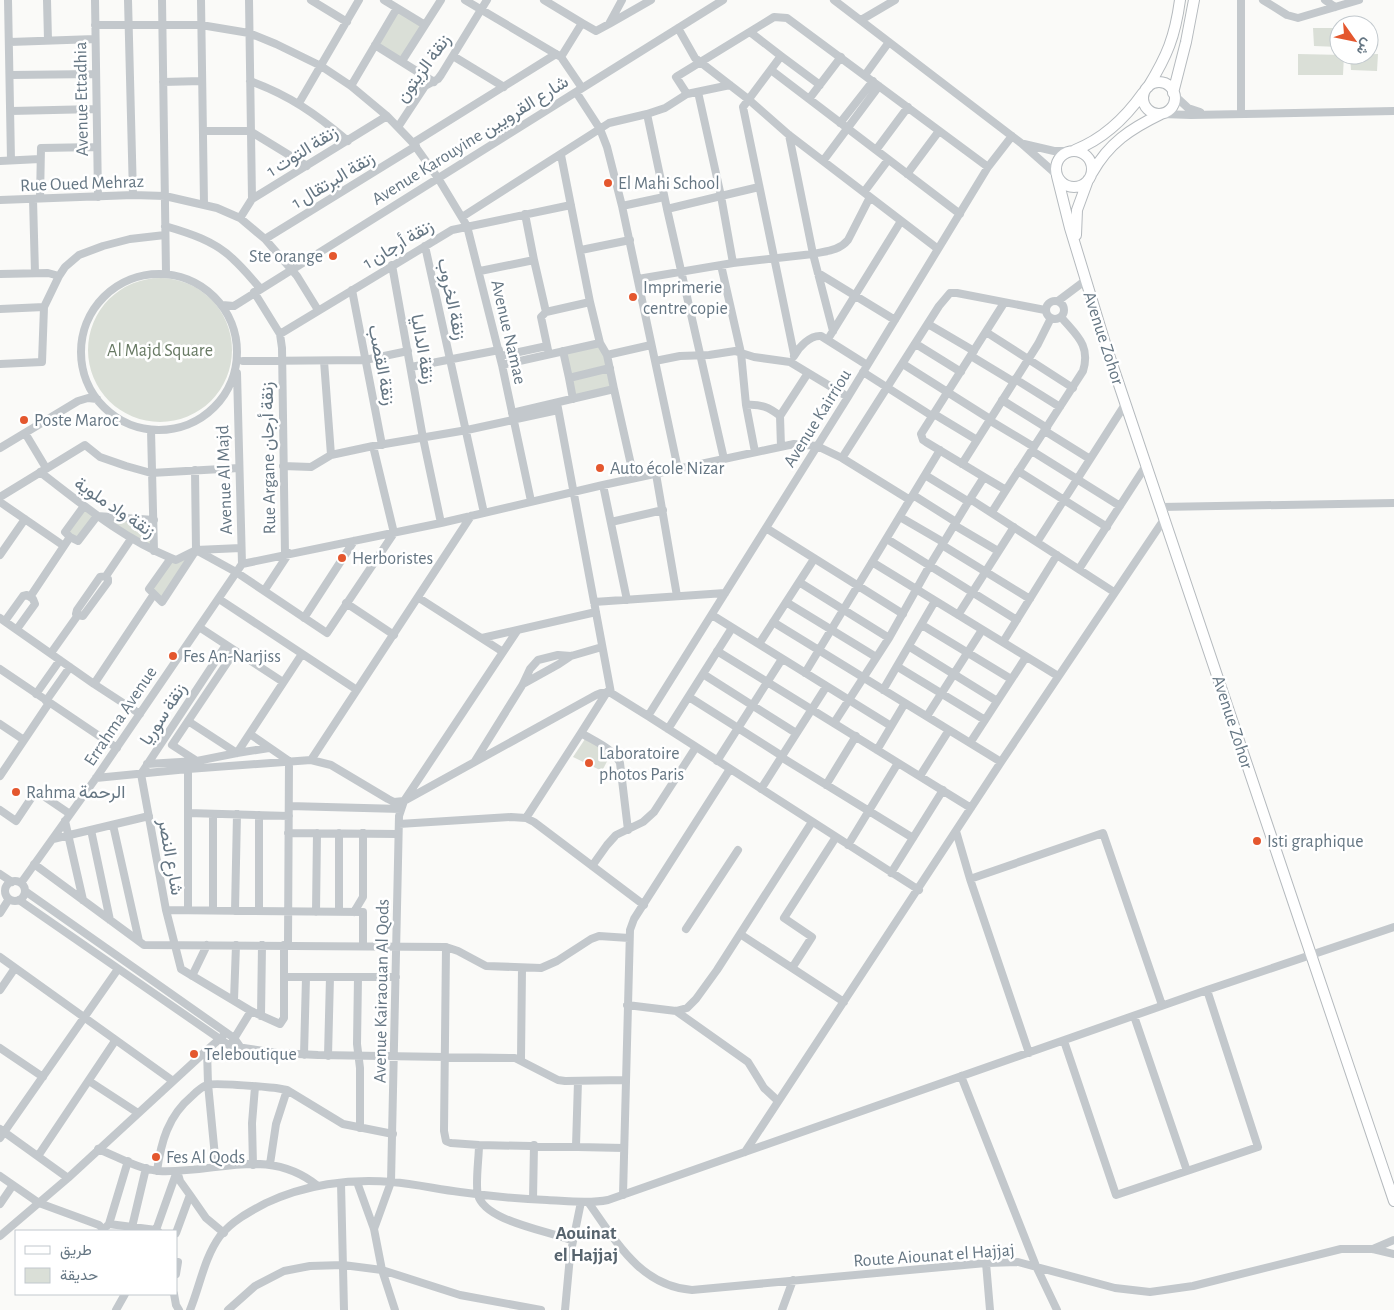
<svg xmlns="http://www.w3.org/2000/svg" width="1394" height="1310" viewBox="0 0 1394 1310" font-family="'Alegreya Sans',Vazirmatn,sans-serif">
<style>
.green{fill:#dadfd7}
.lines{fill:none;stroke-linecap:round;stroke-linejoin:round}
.major-casing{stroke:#b5babe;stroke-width:12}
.minor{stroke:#c3c8cc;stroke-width:8}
.major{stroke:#fff;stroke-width:10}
.poi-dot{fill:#e4572e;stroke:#fff;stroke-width:2}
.labels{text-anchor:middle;stroke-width:5;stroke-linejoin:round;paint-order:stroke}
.street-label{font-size:18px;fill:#657683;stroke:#fff}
.poi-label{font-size:18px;fill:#657683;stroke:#fff;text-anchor:start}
.park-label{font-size:18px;fill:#687a64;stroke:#fff}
.neighbourhood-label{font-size:19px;font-weight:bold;fill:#57646e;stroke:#fff}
</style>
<rect width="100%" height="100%" fill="#fafaf8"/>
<path class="green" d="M397 10 424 26 402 61 376 45Z
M1313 28H1339V47L1314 46Z
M1298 54 1344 55 1343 75H1298Z
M1378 54 1377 71 1351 70 1350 55Z
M88 350a72 72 0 1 1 144 0a72 72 0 1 1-144 0Z
M600 343 614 389 573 399 563 351Z
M84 506 97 516 152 522 154 551 97 516 75 540 66 534Z
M196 550 162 601 150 589 173 560Z
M587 736 612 752 602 771 573 757Z"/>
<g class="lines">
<defs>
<path id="major" d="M1143 98a16 16 0 1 1 32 0a16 16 0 1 1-32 0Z
M1148 87C1167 56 1175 37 1180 0
M1173 93 1186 42 1194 0
M1075 150C1103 139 1126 117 1143 93
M1056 169a18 18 0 1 1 36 0a18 18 0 1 1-36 0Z
M1092 173C1109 143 1130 129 1161 114
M1057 176 1070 228 1105 343 1394 1201
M1076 235 1077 210 1088 180"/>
</defs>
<use href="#major" class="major-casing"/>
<path class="minor" d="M8 0 11 160
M47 0 48 40
M95 0 98 197
M128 0 133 195
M162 0 166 273
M201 0 204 204
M249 0 252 199
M311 0 347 22
M384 0 425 25
M465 0 561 57 582 88
M544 0 582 23
M834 0 1021 143 1056 174
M1241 0V113
M1263 0 1287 15 1298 18 1359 0
M1325 0 1335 7
M861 20 895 0
M609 24 651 0
M95 25H201L249 33 276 44 321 66 351 86 387 116 413 143 438 178 467 226 502 365 531 501
M678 28 695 58 748 99 789 135 938 249
M750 32 781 56 743 107 794 354
M10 42 95 39
M375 45 434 82
M453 56 504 87
M781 56 820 85
M561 57 582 23 596 31 609 24 622 0
M402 61 441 0
M771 70 960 214
M10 75 96 74
M865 75 889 42
M250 81C289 95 316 114 348 141
M163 82 202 81
M730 85 687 94 676 77 774 17 787 18 988 167
M351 86 397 8
M576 92 600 129 607 147 622 206 678 469
M687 94 665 108 647 114 667 209 721 196 698 92
M1174 95 1188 108 1200 112
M809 99 841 57
M299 103 359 0
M11 111 96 109
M1162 114 1191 115 1394 111
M840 123 873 81
M398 127 425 86 438 79 441 75 487 0
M203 131H250L307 166
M789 135 813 254C826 251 839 251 848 240L870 197
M413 143 556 54
M1024 144 1054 151H1069
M876 150 908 107
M0 161 40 159
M823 161 879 86
M907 174 939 131
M864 192 888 160
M40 198 41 148 97 147
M33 199 35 273
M0 200 133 195 165 196 217 208 240 218 265 239 297 276 318 310
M622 206 664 197
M667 209 724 459
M525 214 534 260
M462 217 609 123 647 114
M240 218 252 199 387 116
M165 226C189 233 215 241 233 259 243 268 251 278 260 288
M265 239 416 146
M425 246 484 513
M581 250 630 240
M733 263 721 196 759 187
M392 265 423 438 441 523
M721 265 741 353 746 405C761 404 769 407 780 416
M480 271 534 260 546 312 590 302
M818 273 895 320
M81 352a78 78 0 1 1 156 0a78 78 0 1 1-156 0Z
M0 274 48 273 59 276
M638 279 733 263 813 254 833 331
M352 290 382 445
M254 292 280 334
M1046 310a9 9 0 1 1 18 0a9 9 0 1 1-18 0Z
M1058 301 1086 280
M222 305 234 306 723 0
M0 309 44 307
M546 312 541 317 548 350
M928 324 974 351
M986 332 1073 388
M828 339 901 221
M916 344 961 372
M563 351 569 378
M607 355 651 345
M500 356 547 346
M794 356C799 347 810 335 821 336L867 365
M971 356 1014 382
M243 361 365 360 408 351
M324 361 331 455
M655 361 680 356 709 355 735 351 754 357 790 362 848 397
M0 364 42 362 44 307 59 276 65 267 79 255 103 246 130 239 165 235
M903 364 990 419
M502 365 600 343
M411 367 499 350
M863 372 932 416
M237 373 242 564
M1015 379 1060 407
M614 389 634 478
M573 399 569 378 610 368
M1002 400 1047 428
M557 403 611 693
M746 405 755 452
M512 413 614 389 607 355 600 343 590 302 561 155
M934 414 977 440
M989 420 1034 447
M151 430 154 551
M1045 431 1090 459
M25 433 46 468
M781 447 780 416 808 373
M0 448 78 401 88 398 97 399
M1032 451 1120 506
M842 458 939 306 950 293H957L1045 310
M962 464 1038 344 1051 318
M283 466 311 467 331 455 373 446 467 430 558 410
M1018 471 1107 527
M40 472C82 504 122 538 171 558L176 560 196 550 241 548
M656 474 677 596
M925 475 969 502
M984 477 926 442 923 440 921 434 1004 303
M603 485 627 600
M1006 490 1083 371C1091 345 1076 335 1061 317
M913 495 956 522
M0 497 85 445 100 457 126 466 151 473 239 468
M0 502 64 546
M1161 507 1394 503
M992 512 1006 490 984 477 970 499 1114 592
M900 517 943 542
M611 522 663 510
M954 525 998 551
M766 528 903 614
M70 537 78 541 97 516 154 520
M887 539 1017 620
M1037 542 1126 403
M942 545 1030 599
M196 550 236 572 327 633 394 533 373 446
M285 554 282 348 280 334 452 230 571 205
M0 555 25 519
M171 558 149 589 162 602 196 550 195 470
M872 562 1058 676
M242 564 441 523 603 485 794 444 817 446 842 458 910 500
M1079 569 1147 464
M799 582 889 638
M264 591 289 553
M30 597 70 537 65 532 84 506
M419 598 503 652
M219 599 357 690
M594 602 725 593
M786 602 876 657
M346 603 394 635
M78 615 76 614 77 610 100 577 106 576
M712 615 891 726
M958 615 1014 527
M0 618 94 684 140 714
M304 618 354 541
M5 621 23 596 27 595 33 599 35 604 17 629
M773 622 1001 762
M922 625 1011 679
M199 627 283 682
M482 638 596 612
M1003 642 1057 555
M759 644 814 559
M226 645 141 774 166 910 181 969 251 1011 280 1024 284 1018V945
M910 647 997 701
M717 651 971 808
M51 653 78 615 83 616 108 582V579L106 576 131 539
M898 667 985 720
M0 669 117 748
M805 673 940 450
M703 674 796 733
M94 684 154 594
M523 684 559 664 571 656
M883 690 935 601
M36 694 60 660
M689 697 782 756
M46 701 70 667
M648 716 848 397 988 167 1012 136
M927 716 982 630
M188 721 237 753
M834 723 889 638 930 565 970 499
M0 724 24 740
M668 729 732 628
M581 733 607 692
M250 734 289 761 288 945
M970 743 1026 657
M877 750 905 703
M237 753 302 654
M781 757 913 838
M311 760 471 516
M197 761 172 745 235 651
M475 761 523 684 530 669 538 660 558 655 571 656 602 647
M717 761 782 659
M147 764 197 761 237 753 269 748
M188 769V910
M0 776 49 703
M920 776 949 730
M96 778 188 769 311 760 331 765 388 799 394 802 404 801 596 695 601 693H611L648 716 919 890
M826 785 856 736
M761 789 826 687
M289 806 401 809
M0 810 16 821 36 791 70 814
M188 813 289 816
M213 814V910
M259 815V911
M526 818 581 733C594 741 614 749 620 763L628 830
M65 821 83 900
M399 824 511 817 526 818 534 822 644 905
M113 825 139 941
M91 830 110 920
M956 831 970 879 1029 1053
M288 833 398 834
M53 839 149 816
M848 845 898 763
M34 864 144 945 446 947 458 951 486 966 541 968 557 961 591 939 599 936 629 938
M592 866 607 845 616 835 643 822 654 812 696 747
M891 873 943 790
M0 874 12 882
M970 879 1103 833 1162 1005
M5 891a10 10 0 1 1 20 0a10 10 0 1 1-20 0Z
M21 883 96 778 242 564
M25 891 234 1038 241 1048
M19 900 230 1046 277 1053 318 1055 515 1058 558 1080 565 1081 625 1080
M166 910 363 912V946
M235 911 237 814
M316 912 317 833
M339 912V833
M354 912 363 897V833
M0 913 9 899
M686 929 738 850
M740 934 844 1002
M446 947 444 1131 446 1141 451 1143 479 1145 624 1148
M0 957 173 1081
M792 968 812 937 784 918 836 837
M192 976 207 945
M284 977H396
M358 977 357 1044 360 1068V1128
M0 990 15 968
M234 1000 236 945
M627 1005 676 1011 687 1008 696 999 717 970 812 822
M676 1011 748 1062 764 1088 778 1101
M261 1016 262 945
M1134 1016 1187 1171
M1064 1041 1116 1195 1258 1147 1207 990
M232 1042 251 1011
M0 1048 43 1077
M304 1055 306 977
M328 1056 330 977
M521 1059 522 968
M961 1076 1036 1266 1057 1310
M89 1081 138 1113
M0 1129 68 1178
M0 1138 118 969
M479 1145C479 1158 475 1184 478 1195 485 1222 551 1231 573 1241
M576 1146 578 1081
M98 1149C116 1156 140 1170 159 1171 217 1174 267 1145 318 1186
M745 1152 1001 762 1165 518
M38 1156 115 1041
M270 1164 276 1124 287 1090
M253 1165 252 1123 255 1087
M216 1167 208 1084 207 1050 223 1036
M157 1171C161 1142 168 1116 192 1096 196 1092 201 1087 207 1085 214 1082 264 1087 276 1088L287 1090 343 1124 393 1134
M0 1176 39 1203 99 1225 103 1229
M357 1182 374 1229 382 1270 395 1310
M341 1183 344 1310
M190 1195 206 1218 224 1233
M623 1195 630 930 634 919 730 769
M533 1199 534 1145
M588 1202C616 1241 640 1286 692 1290L986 1263 1018 1262 1115 1288 1150 1292 1193 1286 1341 1249H1373L1394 1254
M0 1204 13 1185
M109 1224 128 1161
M107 1226 109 1224 156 1230
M132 1227 146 1168
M374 1229 391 1182 399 816 404 801 517 631
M158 1231 156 1230 177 1171
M176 1233 190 1195 180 1181 177 1171
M0 1236 68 1178 207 1050
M1373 1249 1394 1240
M986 1263 990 1310
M176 1274 178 1262
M174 1294 176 1305 179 1310
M116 1310 125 1294
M190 1310C200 1286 204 1258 220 1236 232 1221 249 1212 266 1203 304 1185 350 1178 392 1182 415 1184 437 1189 460 1192 489 1196 518 1199 547 1200 567 1201 588 1204 608 1200L1207 990 1394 927
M228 1310 255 1286 284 1271 310 1266 343 1265 382 1270 460 1295 541 1310
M565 1310 570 1256 581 1202
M782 1310 793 1280"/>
<use href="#major" class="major"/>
</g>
<g class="poi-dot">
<circle cx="608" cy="183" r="5"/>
<circle cx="333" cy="256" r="5"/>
<circle cx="633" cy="297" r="5"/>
<circle cx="24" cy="420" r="5"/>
<circle cx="600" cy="468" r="5"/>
<circle cx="342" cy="558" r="5"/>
<circle cx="173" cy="656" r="5"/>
<circle cx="589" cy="763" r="5"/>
<circle cx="16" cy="792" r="5"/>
<circle cx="1257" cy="841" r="5"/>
<circle cx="194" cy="1054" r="5"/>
<circle cx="156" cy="1157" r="5"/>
</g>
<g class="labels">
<g class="street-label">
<text transform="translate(423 68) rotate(-54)" y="6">زنقة الزيتون</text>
<text transform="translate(81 99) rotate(-91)" y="6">Avenue Ettadhia</text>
<text transform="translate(470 140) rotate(-32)" y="6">Avenue Karouyine شارع القرويين</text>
<text transform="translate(302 151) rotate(-32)" y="6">زنقة التوت 1</text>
<text transform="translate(333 180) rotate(-31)" y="6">زنقة البرتقال 1</text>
<text transform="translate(82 183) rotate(-2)" y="6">Rue Oued Mehraz</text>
<text transform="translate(398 244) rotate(-31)" y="6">زنقة أرجان 1</text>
<text transform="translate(452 299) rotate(78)" y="6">زنقة الخروب</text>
<text transform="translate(509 332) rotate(77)" y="6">Avenue Namae</text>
<text transform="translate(1104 338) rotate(72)" y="6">Avenue Zohor</text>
<text transform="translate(423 349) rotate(80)" y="6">زنقة الداليا</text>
<text transform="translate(382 365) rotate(79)" y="6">زنقة القصب</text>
<text transform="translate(817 418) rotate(-58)" y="6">Avenue Kairriou</text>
<text transform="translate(268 458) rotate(-91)" y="6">Rue Argane زنقة أرجان</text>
<text transform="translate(224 480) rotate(-92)" y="6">Avenue Al Majd</text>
<text transform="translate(115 507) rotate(34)" y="6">زنقة واد ملوية</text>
<text transform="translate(163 714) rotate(-57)" y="6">زنقة سوريا</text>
<text transform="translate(120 716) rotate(-56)" y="6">Errahma Avenue</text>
<text transform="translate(1233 722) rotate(72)" y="6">Avenue Zohor</text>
<text transform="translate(171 857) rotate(80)" y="6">شارع النصر</text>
<text transform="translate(381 991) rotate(-89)" y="6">Avenue Kairaouan Al Qods</text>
<text transform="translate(934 1255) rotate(-4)" y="6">Route Aiounat el Hajjaj</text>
</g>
<g class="poi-label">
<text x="618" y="189">El Mahi School</text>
<text x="323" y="262" text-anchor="end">Ste orange</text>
<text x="643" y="293">Imprimerie<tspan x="643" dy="21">centre copie</tspan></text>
<text x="34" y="426">Poste Maroc</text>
<text x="610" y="474">Auto école Nizar</text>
<text x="352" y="564">Herboristes</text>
<text x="183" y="662">Fes An-Narjiss</text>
<text x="599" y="759">Laboratoire<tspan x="599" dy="21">photos Paris</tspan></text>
<text x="26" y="798">Rahma الرحمة</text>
<text x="1267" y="847">Isti graphique</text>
<text x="204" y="1060">Teleboutique</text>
<text x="166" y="1163">Fes Al Qods</text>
</g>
<g class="park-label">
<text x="160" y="356">Al Majd Square</text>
</g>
<g class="neighbourhood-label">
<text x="586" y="1239">Aouinat<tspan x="586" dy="22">el Hajjaj</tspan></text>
</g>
</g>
<rect x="15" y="1230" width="162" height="65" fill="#ffffff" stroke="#c1c8cd"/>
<rect x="25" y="1246" width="25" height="8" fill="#ffffff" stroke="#c1c8cd"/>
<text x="60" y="1255" font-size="15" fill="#657683">طريق</text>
<rect x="25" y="1268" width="25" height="15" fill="#dadfd7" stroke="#c1c8cd"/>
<text x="60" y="1280" font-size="15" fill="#657683">حديقة</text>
<g transform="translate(1354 40) rotate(123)"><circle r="24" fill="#ffffff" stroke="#c1c8cd"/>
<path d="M0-4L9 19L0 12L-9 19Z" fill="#e4572e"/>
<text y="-8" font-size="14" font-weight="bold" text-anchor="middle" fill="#657683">ش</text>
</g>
</svg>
